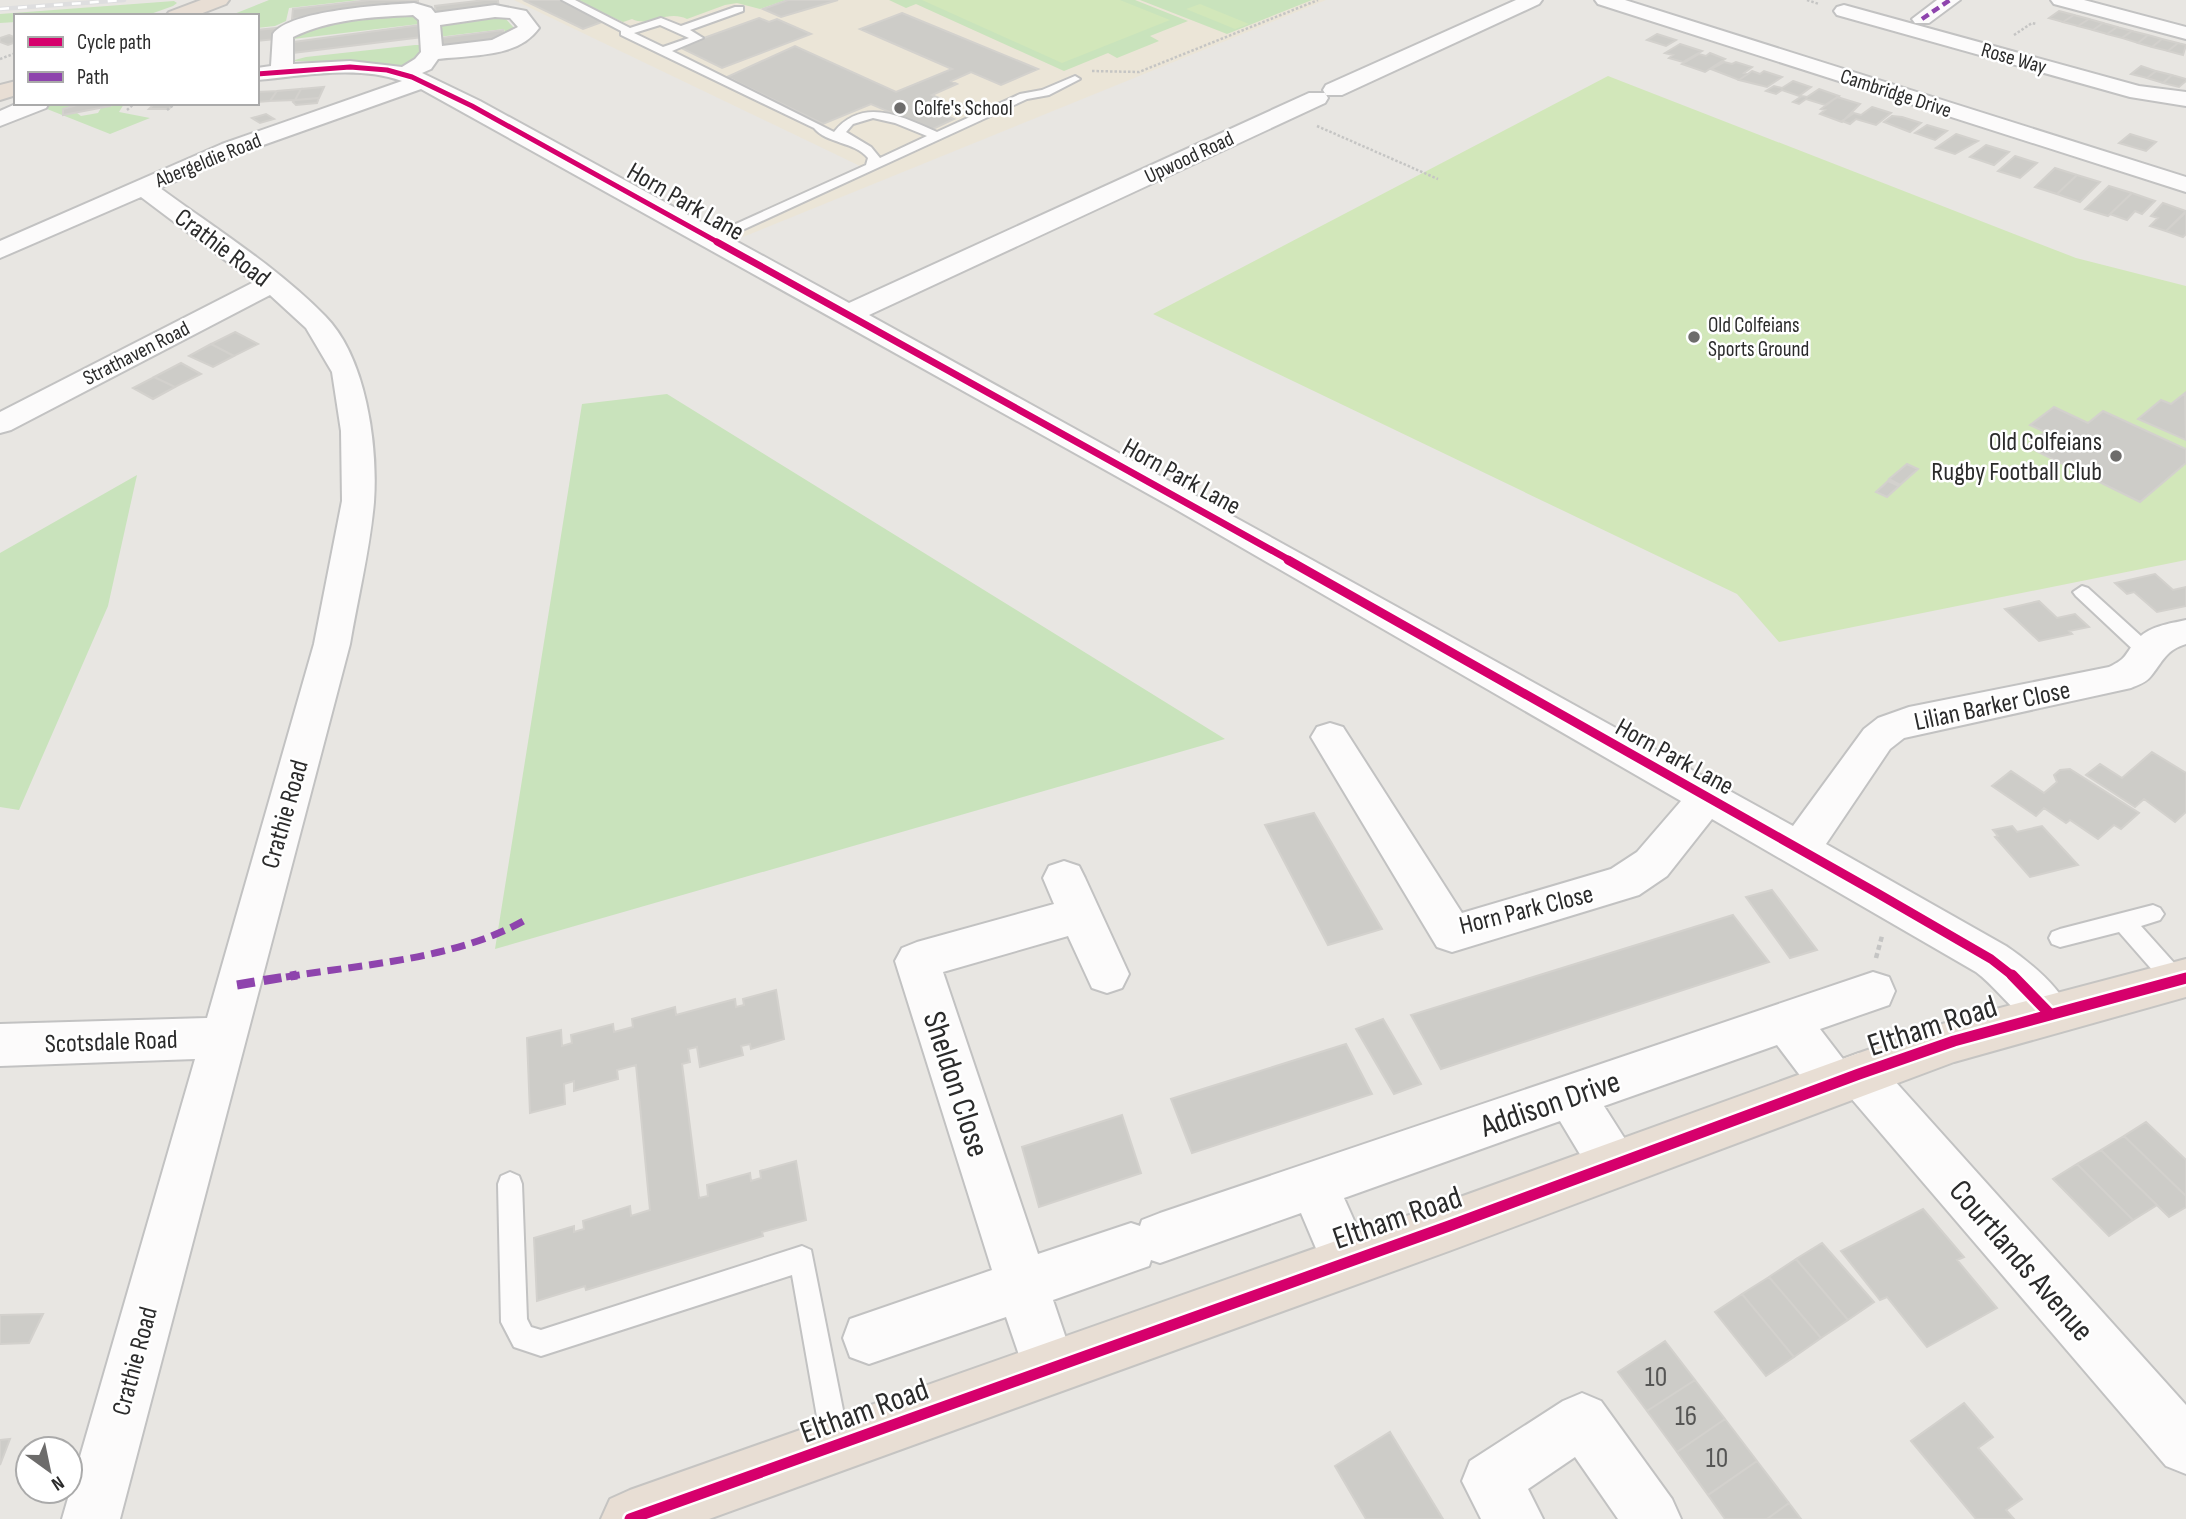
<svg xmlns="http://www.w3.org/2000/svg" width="2186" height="1519" viewBox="0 0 2186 1519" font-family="'Sofia Sans Condensed',sans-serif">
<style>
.education{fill:#ebe5d7}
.green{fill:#c9e3bc}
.pitch{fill:#d2e7ba}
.building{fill:#cdccc8;stroke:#d3d1cd;stroke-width:2}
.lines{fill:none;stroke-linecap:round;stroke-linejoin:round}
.lane-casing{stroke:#c2c2c2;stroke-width:4}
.street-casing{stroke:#c2c2c2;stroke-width:4}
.highway-casing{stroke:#c5c4c2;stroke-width:4}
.path-far1{stroke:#c5c5c4;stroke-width:2.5;stroke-dasharray:2.5 2;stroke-linecap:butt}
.path{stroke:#c5c5c4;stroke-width:4.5;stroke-dasharray:5 3.5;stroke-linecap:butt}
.lane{fill:#fcfbfb;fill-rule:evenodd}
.street{fill:#fcfbfb;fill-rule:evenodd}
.highway{fill:#e8ded4;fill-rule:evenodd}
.rail-casing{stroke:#dededf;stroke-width:4.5}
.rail{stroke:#fff;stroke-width:2.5;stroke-dasharray:9;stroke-linecap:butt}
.quiet-far2{stroke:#8e44ad;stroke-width:4.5;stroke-dasharray:8 4.5;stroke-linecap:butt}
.quiet-far1{stroke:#8e44ad;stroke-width:7;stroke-dasharray:14 7;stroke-linecap:butt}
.quiet{stroke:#8e44ad;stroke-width:9;stroke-dasharray:18 9;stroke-linecap:butt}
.cycleway-far3-casing{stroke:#fff;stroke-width:8}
.cycleway-far2-casing{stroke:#fff;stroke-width:10}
.cycleway-far1-casing{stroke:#fff;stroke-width:13}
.cycleway-casing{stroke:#fff;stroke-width:16}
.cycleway-far3{stroke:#d6006c;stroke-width:5}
.cycleway-far2{stroke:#d6006c;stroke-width:7}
.cycleway-far1{stroke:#d6006c;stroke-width:9}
.cycleway{stroke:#d6006c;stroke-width:11}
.poi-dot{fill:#6d6c6b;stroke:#fff;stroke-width:2.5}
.labels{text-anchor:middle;stroke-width:5;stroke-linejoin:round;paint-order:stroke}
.far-street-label{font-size:21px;fill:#2b2b2b;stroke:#fff}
.far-poi-label{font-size:21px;fill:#2b2b2b;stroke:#fff;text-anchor:start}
.street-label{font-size:26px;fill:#2b2b2b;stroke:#fff}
.poi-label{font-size:26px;fill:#2b2b2b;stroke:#fff;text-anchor:end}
.near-number-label{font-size:28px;fill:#555554}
.near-street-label{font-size:32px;fill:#2b2b2b;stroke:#fff}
</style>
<rect width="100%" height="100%" fill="#e8e6e2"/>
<path class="education" d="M514 0H1326L743 237 725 227 860 166Z"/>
<path class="green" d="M269 0H359L289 8 286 21 275 26 257 28V16H229Z
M574 0H786L760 9 737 3 725 5 687 19C666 9 651 28 632 19L623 22Z
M889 0H1135L1188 21 1150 36 1159 41 1117 58 1108 53 1064 71 916 4 906 8Z
M1140 0H1312L1227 34Z
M174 1 177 3 173 6 145 16H16V22L0 23V14Z
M397 13 418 16 419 24 293 39 295 32 310 26Z
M503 16 515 29 506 37 504 29 438 37 434 22Z
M415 45H421L426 50 406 67 371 62 291 61 306 57Z
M52 103H76V106L63 109 64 115 77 113 81 116 98 113 101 108 124 104 119 112 150 118 110 134 42 107Z
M667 394 1225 739 495 949 582 404Z
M137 475 108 606 19 810 0 807V553Z"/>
<path class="pitch" d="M922 0H1120L1170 20 1062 63Z
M1200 4 1249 24 1235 29 1186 9Z
M1608 76 2076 258 2186 286V560L1779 642 1737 594 1153 314Z"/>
<path class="building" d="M370 0H418V4L292 19 293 9Z
M485 0H498L499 9 436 17 435 6Z
M530 0H560L605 21 583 29 525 1Z
M788 0H838L781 17 763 9Z
M2059 11 2074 15 2063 22 2049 18Z
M902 13 1038 69 1001 85 971 72 951 81 957 84 932 95 939 98 923 105 954 119 931 130 871 104 823 124 727 77 795 46 896 92 952 69 860 29Z
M2074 15 2089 19 2078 26 2063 22Z
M759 18 769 22 777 19 811 34 722 68 679 47Z
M2089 19 2103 23 2093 30 2078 26Z
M2103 23 2117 27 2107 34 2093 30Z
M421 25 422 37 292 53 294 42Z
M2117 27 2132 31 2122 38 2107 34Z
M277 28 275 39 257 41V30Z
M503 30 504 41 441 50 440 38Z
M2132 31 2148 35 2138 43 2122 38Z
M1657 34 1676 40 1666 46 1647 40Z
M9 35 16 38V42L8 45 0 42V38Z
M2148 35 2162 39 2152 47 2138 43Z
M2162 39 2178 43 2168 51 2152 47Z
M2178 43 2186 45 2183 55 2168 51Z
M1680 44 1702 51 1683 62 1669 58 1673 55 1665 53Z
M1710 53 1725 59 1705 72 1682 64 1699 54 1706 56Z
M1724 62 1732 64 1736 62 1752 67 1744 73 1748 74 1739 80 1711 69Z
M2141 66 2156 71 2147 78 2131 74Z
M1752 71 1760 74 1764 71 1782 77 1767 87 1739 80Z
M2156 71 2172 75 2163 83 2147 78Z
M2172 75 2186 79V81L2179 87 2163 83Z
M1793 81 1811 87 1799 96 1782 90 1776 94 1766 91 1774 86 1782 88Z
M324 87 319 98 295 100 301 89Z
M301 89 295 100 270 101 277 91Z
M1819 89 1839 96 1825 105 1806 99 1799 104 1793 102 1802 96 1807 97Z
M277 91 270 101 257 102V92Z
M1837 97 1860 104 1842 122 1820 114 1825 110 1821 109Z
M319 98 317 103 296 105 293 102 295 100Z
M84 103H109L110 106 63 115V109Z
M155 103H174L169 109H149Z
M1872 107 1891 113 1876 125 1856 119 1850 124 1842 121 1854 113 1861 115Z
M266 114 274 119 260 123 252 118Z
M1892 116 1902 117 1921 123 1910 132 1884 122Z
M1927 125 1947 131 1935 140 1915 133Z
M1956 134 1978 141 1955 154 1936 148Z
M2130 134 2156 142 2146 151 2119 143Z
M1986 145 2009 152 1994 165 1970 157Z
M2015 156 2037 163 2020 178 1998 171Z
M2055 168 2077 175 2057 194 2035 187Z
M2077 175 2100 182 2080 202 2057 194Z
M2109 186 2132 193 2108 216 2085 209Z
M2132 193 2155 201 2142 214 2135 211 2127 220 2110 214Z
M2163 203 2186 211 2166 231 2150 226 2158 218 2151 216Z
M2186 212V234L2183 237 2166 231Z
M235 332 258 344 234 356 211 344Z
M211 344 234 356 213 367 189 356Z
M181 363 201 374 175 387 154 377Z
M154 377 175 387 153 399 133 388Z
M2185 393 2186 440 2138 419 2161 400 2171 404Z
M2054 407 2088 423 2103 411 2186 449V463L2140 502 2026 446 2045 432 2030 425Z
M1907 464 1918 469 1900 485 1889 479Z
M1888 481 1899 486 1887 497 1876 492Z
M2155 574 2173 590 2186 587V606L2157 612 2134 592 2127 594 2115 583Z
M2039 601 2057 618 2075 614 2089 627 2069 631 2072 634 2039 641 2005 609Z
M2152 752 2186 773V812L2175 822 2144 799 2135 807 2086 775 2100 764 2122 778Z
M2070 769 2139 813 2121 829 2114 825 2098 839 2070 820 2066 823 2044 808 2036 816 1992 786 2011 771 2044 793 2057 782 2054 775 2060 770Z
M1314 813 1382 929 1328 945 1265 825Z
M2012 826 2017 832 2042 826 2078 865 2030 877 1995 837 1998 836 1993 830Z
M1772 890 1817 950 1790 958 1746 897Z
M1733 915 1769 962 1441 1069 1411 1015Z
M776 990 784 1039 751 1049 750 1044 741 1046 743 1055 700 1067 697 1047 688 1049 690 1062 682 1064 699 1198 708 1196 707 1185 750 1173 751 1181 761 1178 760 1171 796 1161 806 1220 762 1232 763 1236 586 1290 585 1286 537 1301 534 1238 574 1226V1232L584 1229 583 1221 630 1206 631 1216 650 1210 636 1065 617 1070 618 1079 574 1091V1081L564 1084 565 1104 530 1113 527 1038 561 1030 562 1046 572 1043 571 1035 613 1024 614 1032 633 1027 632 1019 675 1007 676 1015 735 999 736 1007 744 1005 743 999Z
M1383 1019 1421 1084 1394 1094 1356 1029Z
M1346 1044 1372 1094 1192 1153 1171 1099Z
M1122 1115 1141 1173 1039 1207 1022 1147Z
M2146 1122 2186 1160V1196L2124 1136Z
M2124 1136 2186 1196V1207L2169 1217 2101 1150Z
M2101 1150 2157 1205 2133 1220 2077 1164Z
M2077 1164 2133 1220 2109 1236 2053 1179Z
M1923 1209 1964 1257 1957 1260 1997 1308 1927 1347 1887 1297 1880 1300 1841 1251Z
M1822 1243 1874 1302 1848 1320 1796 1259Z
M1796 1259 1848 1320 1821 1338 1769 1277Z
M1769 1277 1821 1338 1794 1357 1742 1294Z
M1742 1294 1794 1357 1766 1376 1715 1312Z
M43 1314 29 1343 0 1344V1315Z
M1665 1341 1695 1380 1647 1411 1618 1372Z
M1695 1380 1725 1419 1677 1452 1647 1411Z
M1964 1403 1993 1437 1978 1448 2022 1499 2006 1510 2014 1519H1976L1911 1441Z
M1725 1419 1757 1461 1708 1495 1677 1452Z
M1390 1432 1443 1519H1366L1335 1466Z
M10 1439 0 1465V1440Z
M1757 1461 1789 1503 1767 1519H1725L1708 1495Z
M1789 1503 1801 1519H1767Z"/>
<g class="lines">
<defs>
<path id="lane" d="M562 0H575L630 28 661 18 681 26 735 7H743V11L690 30 703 38 672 51 834 132C863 96 902 117 937 132L1020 94 1042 90 1075 76 1080 79 1049 95 1027 99 712 244 707 243V237L866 165 868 158C854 141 827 144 814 128L621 35V31ZM660 25 689 38 663 47 634 33ZM873 118 895 123 927 136 880 158 871 147 846 132 853 124Z
M2082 586 2088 588 2153 647 2156 652 2153 657H2141L2076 596 2073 592Z
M2153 905 2160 908 2164 914 2160 920 2141 926 2184 974 2186 979 2184 988 2176 991 2168 988 2119 932 2060 947 2052 944 2049 938 2052 932 2060 929Z
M510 1172 519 1176 522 1184 527 1319 531 1327 541 1330 802 1246 811 1250 850 1445 846 1455 836 1459 826 1455 822 1445 792 1275 541 1356 514 1347 501 1322 498 1184 501 1176Z"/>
<path id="street" d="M1516 0H1542L1539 4 1342 95H1326L1323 90 1326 85Z
M1595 0H1625L2186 177V192L1598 4Z
M1937 0H1960L1929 23H1915L1912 19Z
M2051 0H2084L2186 27V39L2054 4Z
M414 3 431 8 435 13 495 5 526 11 539 28C518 58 471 55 438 59L431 69 422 73 480 101 849 303 1309 93H1325L1328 98 1325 103 869 315 1793 826 1864 729 1878 718 1909 707 2109 667C2128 658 2124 655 2136 641 2148 626 2169 624 2186 620V644C2166 650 2163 661 2151 676 2147 682 2138 685 2131 688L1904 738 1890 749 1826 844 2006 946C2031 963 2059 986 2072 1014L2066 1028 2050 1034C2020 1023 2001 991 1976 972L1712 819 1667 876 1639 895 1452 952 1437 947 1311 737 1317 727 1330 723 1343 727 1462 913 1611 869 1637 852 1681 801 1170 506 421 89 238 154 160 188C216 229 277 267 325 316 366 357 378 445 374 502 370 549 358 597 350 644L120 1519H62L195 1059 0 1066V1024L207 1018 314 644 342 501 341 431 332 372 306 328 270 295 11 430 0 433V412L254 282 141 197 0 258V241L222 144 402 81C357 65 303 76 257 80V68L271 66 273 34C290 10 384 5 414 3ZM413 15 419 20 421 52 415 59 402 67 350 61 293 64V37C330 19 372 17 413 15ZM495 17 510 18 518 27 492 40 442 46 440 25Z
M1844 5 2139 86 2186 92V106L2130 97 1837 15 1834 11 1837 7Z
M18 103H49L46 108 0 126V111Z
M1064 861 1079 866 1085 878 1129 974 1122 988 1107 993 1092 988 1068 936 943 972 1038 1254 1131 1223 1140 1226 1142 1220 1160 1213 1873 972 1889 977 1895 991 1889 1005 1820 1029 1843 1059 1859 1053 1875 1059 2186 1405V1474L2166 1466 1850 1097 1833 1105 1817 1098 1777 1045 1604 1106 1630 1147 1637 1164 1630 1181 1613 1187 1596 1181 1560 1121 1344 1198 1372 1261 1365 1279 1347 1286 1329 1279 1301 1213 1160 1263 1151 1260 1149 1266 1053 1300 1076 1368 1068 1387 1049 1395 1030 1387 1006 1317 869 1364 850 1357 843 1338 850 1319 992 1270 895 961 902 948 917 942 1054 904 1043 878 1049 866Z
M1582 1393 1601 1401 1672 1499 1681 1519H1618L1575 1457 1528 1489 1543 1519H1481L1462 1481 1470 1461 1563 1401Z"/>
<path id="highway" d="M201 0H229L226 4 195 16H166L169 12Z
M16 81V95L0 100V85Z
M2186 959V997L1954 1062 1449 1251 709 1519H601L610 1499 630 1490 1449 1201 1859 1053 1954 1020Z"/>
</defs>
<use href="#lane" class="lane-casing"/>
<use href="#street" class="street-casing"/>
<use href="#highway" class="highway-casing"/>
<path class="path-far1" d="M1807 0 1819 4
M2014 35 2032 23 2037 24
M0 59 16 53
M1092 71 1139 72 1318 0
M127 110 135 103
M167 110 176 103
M1317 126 1438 179"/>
<path class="path" d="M1876 958 1882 936"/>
<use href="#lane" class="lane"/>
<use href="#street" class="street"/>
<use href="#highway" class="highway"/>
<defs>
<path id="rail" d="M0 9 124 0"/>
</defs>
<use href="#rail" class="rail-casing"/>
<use href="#rail" class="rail"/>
<path class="quiet-far2" d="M1922 19 1950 0"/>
<path class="quiet-far1" d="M286 977C365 964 458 959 527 919"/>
<path class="quiet" d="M237 985 297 975"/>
<defs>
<path id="cycleway-far3" d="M257 74 350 67 387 70 412 77 472 106 721 244"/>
<path id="cycleway-far2" d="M717 242 1291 561"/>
<path id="cycleway-far1" d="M1288 560 1877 893 1991 959 2014 977"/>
<path id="cycleway" d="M2012 975 2050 1014
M630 1519 1449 1226 1859 1074 1954 1041 2186 978"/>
</defs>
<use href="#cycleway-far3" class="cycleway-far3-casing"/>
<use href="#cycleway-far2" class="cycleway-far2-casing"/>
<use href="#cycleway-far1" class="cycleway-far1-casing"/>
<use href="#cycleway" class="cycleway-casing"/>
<use href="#cycleway-far3" class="cycleway-far3"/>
<use href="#cycleway-far2" class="cycleway-far2"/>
<use href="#cycleway-far1" class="cycleway-far1"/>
<use href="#cycleway" class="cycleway"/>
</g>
<g class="poi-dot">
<circle cx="900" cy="108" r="7"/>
<circle cx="1694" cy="337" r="7"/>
<circle cx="2116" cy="456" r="7"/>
</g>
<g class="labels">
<g class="far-street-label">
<text transform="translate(2014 58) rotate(16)" y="7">Rose Way</text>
<text transform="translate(1896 93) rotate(18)" y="7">Cambridge Drive</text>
<text transform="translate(1189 157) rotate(-25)" y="7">Upwood Road</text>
<text transform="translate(208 160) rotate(-22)" y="7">Abergeldie Road</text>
<text transform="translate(136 353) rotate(-27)" y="7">Strathaven Road</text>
</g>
<g class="far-poi-label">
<text x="914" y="115">Colfe's School</text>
<text x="1708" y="332">Old Colfeians<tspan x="1708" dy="24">Sports Ground</tspan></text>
</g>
<g class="street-label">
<text transform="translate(686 201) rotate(30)" y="9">Horn Park Lane</text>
<text transform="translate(223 247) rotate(37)" y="9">Crathie Road</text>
<text transform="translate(1182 476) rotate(29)" y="9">Horn Park Lane</text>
<text transform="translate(1992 705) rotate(-12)" y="9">Lilian Barker Close</text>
<text transform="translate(1675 756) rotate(29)" y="9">Horn Park Lane</text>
<text transform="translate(284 814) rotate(-74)" y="9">Crathie Road</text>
<text transform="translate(1526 909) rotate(-14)" y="9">Horn Park Close</text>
<text transform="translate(111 1041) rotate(-2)" y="9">Scotsdale Road</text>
<text transform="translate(134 1361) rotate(-75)" y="9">Crathie Road</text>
</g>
<g class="poi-label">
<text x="2102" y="450">Old Colfeians<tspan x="2102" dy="30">Rugby Football Club</tspan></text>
</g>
<g class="near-number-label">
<text x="1656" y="1386">10</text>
<text x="1686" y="1425">16</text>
<text x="1717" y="1467">10</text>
</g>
<g class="near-street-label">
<text transform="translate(1932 1025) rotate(-18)" y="11">Eltham Road</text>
<text transform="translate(957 1084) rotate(72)" y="11">Sheldon Close</text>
<text transform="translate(1550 1103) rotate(-19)" y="11">Addison Drive</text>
<text transform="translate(1397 1217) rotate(-19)" y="11">Eltham Road</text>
<text transform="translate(2022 1260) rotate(49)" y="11">Courtlands Avenue</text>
<text transform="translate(864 1410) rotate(-20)" y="11">Eltham Road</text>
</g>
</g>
<rect x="14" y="14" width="245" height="91" fill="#ffffff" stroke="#aaaaaa" stroke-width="2"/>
<rect x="28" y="37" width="35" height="10" fill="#d6006c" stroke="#aaaaaa" stroke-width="2"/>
<text x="77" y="49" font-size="21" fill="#2b2b2b">Cycle path</text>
<rect x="28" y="72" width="35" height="10" fill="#8e44ad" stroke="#aaaaaa" stroke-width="2"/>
<text x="77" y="84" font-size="21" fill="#2b2b2b">Path</text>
<g transform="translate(49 1470) rotate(147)"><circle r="33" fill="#ffffff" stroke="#aaaaaa" stroke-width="2"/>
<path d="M0-5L12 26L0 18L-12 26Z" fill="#6d6c6b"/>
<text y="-10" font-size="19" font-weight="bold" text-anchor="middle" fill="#2b2b2b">N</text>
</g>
</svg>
